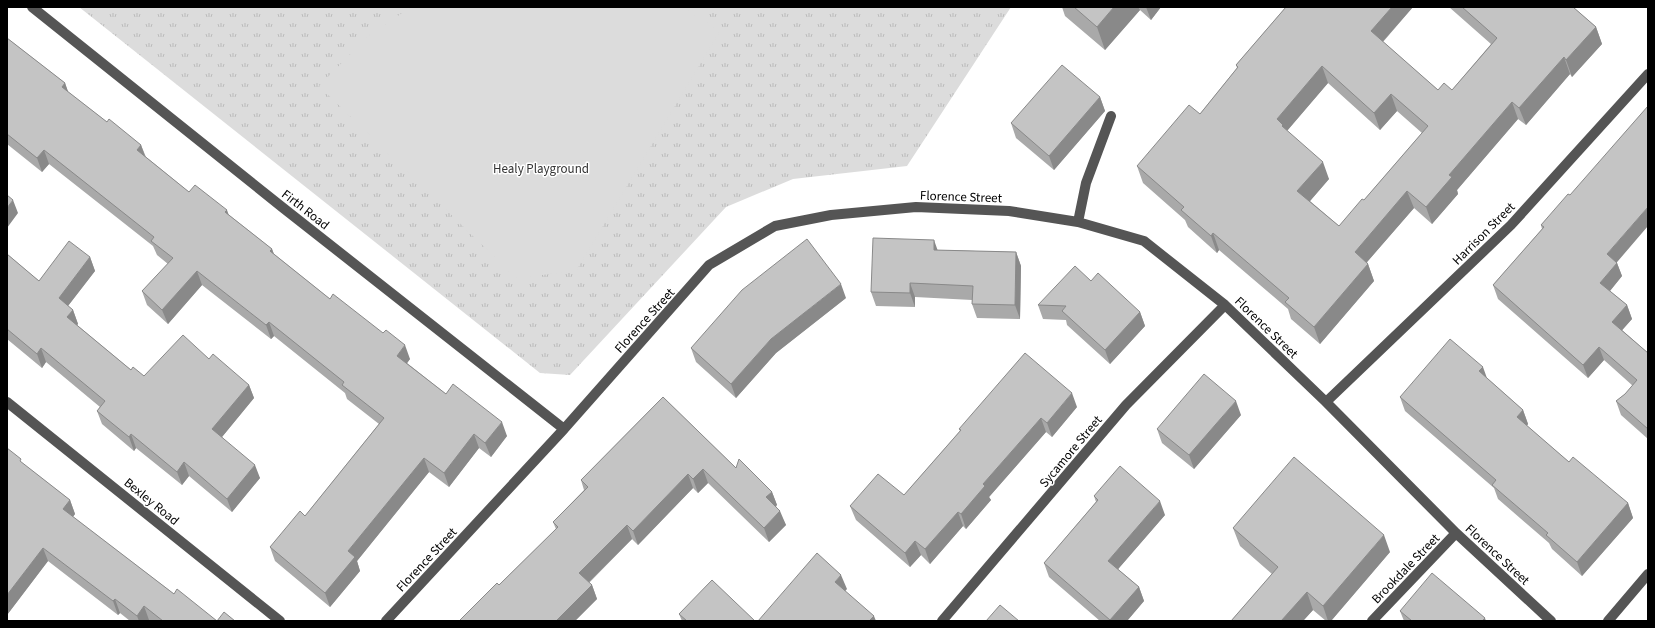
<svg xmlns="http://www.w3.org/2000/svg" width="1655" height="628" viewBox="0 0 1655 628" font-family="'Source Sans 3',sans-serif">
<style>
.grass{fill:url(#grass-tufts)}
.garden{fill:#dcdcdc}
.lines{fill:none;stroke-linecap:round;stroke-linejoin:round}
.minor{stroke:#555;stroke-width:10}
.wall{fill:#a9a9a9;fill-rule:evenodd}
.shaded-wall{fill:#898989}
.building{fill:#c4c4c4;stroke:#898989;fill-rule:evenodd}
.labels{text-anchor:middle;stroke-width:3;stroke-linejoin:round;paint-order:stroke}
.park-label{font-size:13px;fill:#333;stroke:#fff}
.street-label{font-size:13px;fill:#000;stroke:#fff}
</style>
<defs>
<pattern id="grass-tufts" width="24" height="20" patternUnits="userSpaceOnUse"><rect width="24" height="20" fill="#dcdcdc"/><path d="M3 7l-1-3M5 7V3M7 7l1-3M15 17l-1-3M17 17v-4M19 17l1-3" fill="none" stroke="#bbb"/></pattern>
</defs>
<rect width="100%" height="100%" fill="#fff"/>
<path class="grass" d="M79 7H1011L907 166 793 179 726 207 570 375 540 373Z"/>
<path class="garden" d="M411 7H682L720 31 576 271 516 278 319 86 368 36Z"/>
<g class="lines">
<path class="minor" d="M32 7 282 207 564 429
M1078 222 1086 183 1111 116
M7 402 280 621
M1326 402 1511 225 1648 74
M386 621 564 429 709 265 775 226 831 215 916 207 1009 211 1078 222 1144 241 1225 305 1326 402 1456 533 1551 621
M942 621 1126 405 1225 305
M1372 621 1456 533
M1608 621 1648 574"/>
</g>
<path class="wall" d="M1062 7H1161L1151 20 1140 10 1105 50 1065 16Z
M1286 7H1413L1383 42 1438 90H1452L1491 44 1449 7H1573L1596 27 1602 44 1572 77 1570 74 1526 125 1518 119 1457 190 1458 194 1432 224 1414 208 1367 262 1368 264 1374 281 1320 344 1291 319 1288 309 1219 250 1217 253 1188 227 1185 220 1143 183 1137 166 1200 114 1237 68 1236 65ZM1328 83 1380 130 1397 111 1422 133 1364 200 1339 226 1310 201 1329 179 1287 131Z
M7 38 65 83 68 92 107 122 141 145 146 157 189 192 229 215 272 249 274 254 330 299 410 359 407 363 446 394 507 436 491 457 479 448 449 487 429 472 357 561 360 571 330 607 275 561 270 547 305 516 379 424 347 399 345 393 274 336 271 339 202 285 168 324 147 305 142 291 168 264 157 255 153 246 49 164 42 172 7 144Z
M1100 97 1105 111 1054 170 1016 138 1011 123Z
M1570 195 1617 263 1622 276 1610 291 1627 305 1632 319 1622 330 1648 353V439L1621 415 1616 401 1625 394 1633 386 1604 360 1588 378 1498 299 1493 285 1542 229 1541 225Z
M938 250 1016 252 1021 266 1020 319 977 318 972 304V300L915 297V307L876 306 871 292Z
M7 254 39 281 90 257 95 271 68 306 73 310 78 324 77 325 131 370 144 376 209 359 249 385 254 398 222 437 260 478 232 512 189 476 182 485 136 448 134 451 102 424 97 411 100 407 46 362 42 368 7 339Z
M1091 281 1140 312 1145 326 1110 364 1067 325 1066 320 1043 319 1038 305Z
M846 298 776 353 736 398 696 362 691 348Z
M1487 378 1523 410 1528 424 1527 426 1569 462 1628 503 1633 518 1582 576 1552 549 1549 543 1498 499 1494 488 1405 411 1400 397Z
M663 397 736 468 772 492 777 505 776 506 786 525 769 542 708 483 698 493 693 488 638 545 632 539 589 583 592 585 597 599 575 621H459L499 585 556 529 553 522 584 490 581 480Z
M1077 407 1052 437 1046 432 989 497 991 500 966 529 963 526 930 564 921 555 910 567 856 520 850 506 904 495 960 431 959 429Z
M1241 415 1194 469 1162 443 1157 429Z
M7 448 22 463 70 500 75 514 73 517 174 594 217 621H235H151L149 620V621H130L120 613 118 615 48 561 7 615Z
M1094 496 1165 515 1118 569 1139 587 1144 601 1127 621H1100L1049 577 1044 563 1096 502Z
M1233 528 1390 552 1331 621H1326L1313 610 1303 621H1231L1272 574 1240 546Z
M1400 611 1486 621H1404Z
M679 614 755 621H682Z"/>
<path class="shaded-wall" d="M1114 7H1138L1140 10 1105 50 1097 27Z
M1146 7H1161L1151 20Z
M1392 7H1413L1377 48 1371 31Z
M1596 27 1602 44 1572 77 1566 60Z
M1564 57 1570 74 1526 125 1519 108Z
M1322 66 1328 83 1286 132 1277 119Z
M65 83 70 97 62 87Z
M1391 94 1397 111 1380 130 1374 113Z
M1100 97 1105 111 1054 170 1049 156Z
M1512 102 1518 119 1457 190 1458 194 1432 224 1426 207 1449 175Z
M141 145 146 159 137 150Z
M44 150 49 164 42 172 37 158Z
M1323 162 1329 179 1304 208 1297 191Z
M1407 191 1414 208 1361 269 1355 252Z
M13 200 18 213 7 228V208Z
M1648 207V226L1612 268 1607 254Z
M227 210 232 224 225 212Z
M1213 233 1219 250 1217 253 1211 236Z
M934 240 939 254 934 250Z
M272 249 277 263 270 251Z
M1016 252 1021 266 1020 319 1015 305Z
M90 257 95 271 64 311 59 298Z
M1617 263 1622 276 1605 297 1600 283Z
M1368 264 1374 281 1320 344 1314 327Z
M197 271 202 285 168 324 162 310Z
M910 283 915 297V307L910 293Z
M841 284 846 298 776 353 736 398 731 384 771 339Z
M1627 305 1632 319 1617 336 1612 322Z
M73 310 78 324 72 331 67 317Z
M1140 312 1145 326 1110 364 1105 350Z
M269 322 274 336 271 339 266 325Z
M405 345 410 359 402 370 397 356Z
M1599 347 1604 360 1588 378 1583 365Z
M41 348 46 362 42 368 37 354Z
M1483 367 1488 381 1479 371Z
M249 385 254 398 217 443 212 429Z
M1072 393 1077 407 1052 437 1047 423Z
M1236 401 1241 415 1194 469 1189 455Z
M1523 410 1528 424 1522 431 1517 417Z
M1041 418 1046 432 989 497 991 500 966 529 961 514 983 484Z
M502 422 507 436 491 457 485 443Z
M131 434 136 448 134 451 129 437Z
M474 434 479 448 449 487 444 473Z
M424 458 429 472 357 561 360 571 330 607 325 593 348 551Z
M184 462 189 476 182 485 177 472Z
M255 465 260 478 232 512 227 499Z
M703 469 708 483 698 493 693 479Z
M688 474 693 488 638 545 633 531Z
M772 492 777 505 771 511 766 497Z
M70 500 75 514 68 523 63 509Z
M1160 501 1165 515 1113 575 1108 561Z
M1628 503 1633 518 1582 576 1577 562Z
M780 511 786 525 769 542 764 528Z
M958 512 963 526 930 564 925 549Z
M627 525 632 539 584 587 579 573Z
M1384 535 1390 552 1331 621H1328L1323 606Z
M915 541 921 555 910 567 905 553Z
M43 548 48 561 7 615V595Z
M841 575 847 589 841 596 835 582Z
M592 585 597 599 575 621H556Z
M1139 587 1144 601 1127 621H1111L1110 620Z
M1307 592 1313 610 1303 621H1281Z
M115 599 120 613 118 615 113 601Z
M144 606 149 620V621H139L137 616Z
M874 616 876 621H869Z
M1485 618 1486 621H1482Z"/>
<path class="building" d="M1074 7H1114L1097 27Z
M1286 7H1392L1371 31 1438 90 1444 83 1452 90 1497 38 1462 7H1573L1596 27 1566 60 1564 57 1519 108 1512 102 1449 175 1452 177 1426 207 1407 191 1355 252 1368 264 1314 327 1285 302 1289 298 1213 233 1211 236 1181 210 1184 207 1137 166 1189 105 1200 114 1238 67 1236 65ZM1322 66 1374 113 1391 94 1428 126 1364 200 1362 199 1339 226 1297 191 1323 162 1282 126 1283 125 1277 119Z
M7 38 65 83 62 87 107 122 109 119 141 145 137 150 189 192 195 185 227 210 225 212 272 249 270 251 330 299 333 294 383 333 386 330 405 345 397 356 446 394 453 384 502 422 485 443 474 434 444 473 424 458 348 551 355 557 325 593 270 547 300 511 305 516 384 418 342 385 344 382 269 322 266 325 197 271 162 310 142 291 173 258 151 241 154 237 44 150 37 158 7 134Z
M1062 65 1100 97 1049 156 1011 123Z
M1648 106V207L1607 254 1617 263 1600 283 1627 305 1612 322 1648 353V429L1616 401 1625 394 1637 380 1599 347 1583 365 1493 285 1544 227 1541 225 1568 194 1570 195Z
M7 195 13 200 7 208Z
M873 238 934 240V250L1016 252 1015 305 972 304 973 286 910 283V293L871 292Z
M807 239 841 284 771 339 731 384 691 348 742 290Z
M69 241 90 257 59 298 73 310 67 317 131 370 133 367 144 376 183 335 209 359 213 354 249 385 212 429 255 465 227 499 184 462 177 472 131 434 129 437 97 411 105 401 41 348 37 354 7 329V254L39 281Z
M1075 266 1091 281 1098 273 1140 312 1105 350 1062 311 1066 306 1038 305Z
M1450 339 1483 367 1479 371 1523 410 1517 417 1569 462 1573 457 1628 503 1577 562 1546 535 1548 533 1492 485 1496 480 1400 397Z
M1025 353 1072 393 1047 423 1041 418 983 484 985 486 961 514 958 512 925 549 915 541 905 553 850 506 878 474 904 495 961 430 959 429Z
M1204 374 1236 401 1189 455 1157 429Z
M663 397 736 468 739 459 772 492 766 497 780 511 764 528 703 469 693 479 688 474 633 531 627 525 579 573 592 585 556 621H459L497 583 499 585 558 527 553 522 588 487 581 480Z
M7 448 21 459 20 461 70 500 63 509 174 594 177 589 217 621 224 612 235 621H163L144 606 137 616 115 599 113 601 43 548 7 595Z
M1294 457 1384 535 1323 606 1307 592 1281 621H1231L1278 567 1233 528Z
M1120 466 1160 501 1108 561 1139 587 1110 620 1044 563 1098 500 1094 496Z
M817 553 841 575 835 582 874 616 869 621H758Z
M1432 573 1485 618 1482 621H1412L1400 611Z
M712 580 755 621H687L679 614Z
M1000 605 1019 621H986Z"/>
<g class="labels">
<g class="park-label">
<text x="541" y="173">Healy Playground</text>
</g>
<g class="street-label">
<text transform="translate(961 196) rotate(2)" y="5">Florence Street</text>
<text transform="translate(306 209) rotate(38)" y="5">Firth Road</text>
<text transform="translate(1483 233) rotate(-45)" y="5">Harrison Street</text>
<text transform="translate(644 320) rotate(-48)" y="5">Florence Street</text>
<text transform="translate(1267 327) rotate(44)" y="5">Florence Street</text>
<text transform="translate(1070 451) rotate(-50)" y="5">Sycamore Street</text>
<text transform="translate(152 501) rotate(39)" y="5">Bexley Road</text>
<text transform="translate(1498 554) rotate(43)" y="5">Florence Street</text>
<text transform="translate(426 559) rotate(-47)" y="5">Florence Street</text>
<text transform="translate(1405 568) rotate(-46)" y="5">Brookdale Street</text>
</g>
</g>
<rect width="1655" height="628" fill="none" stroke="#000000" stroke-width="16"/>
</svg>
